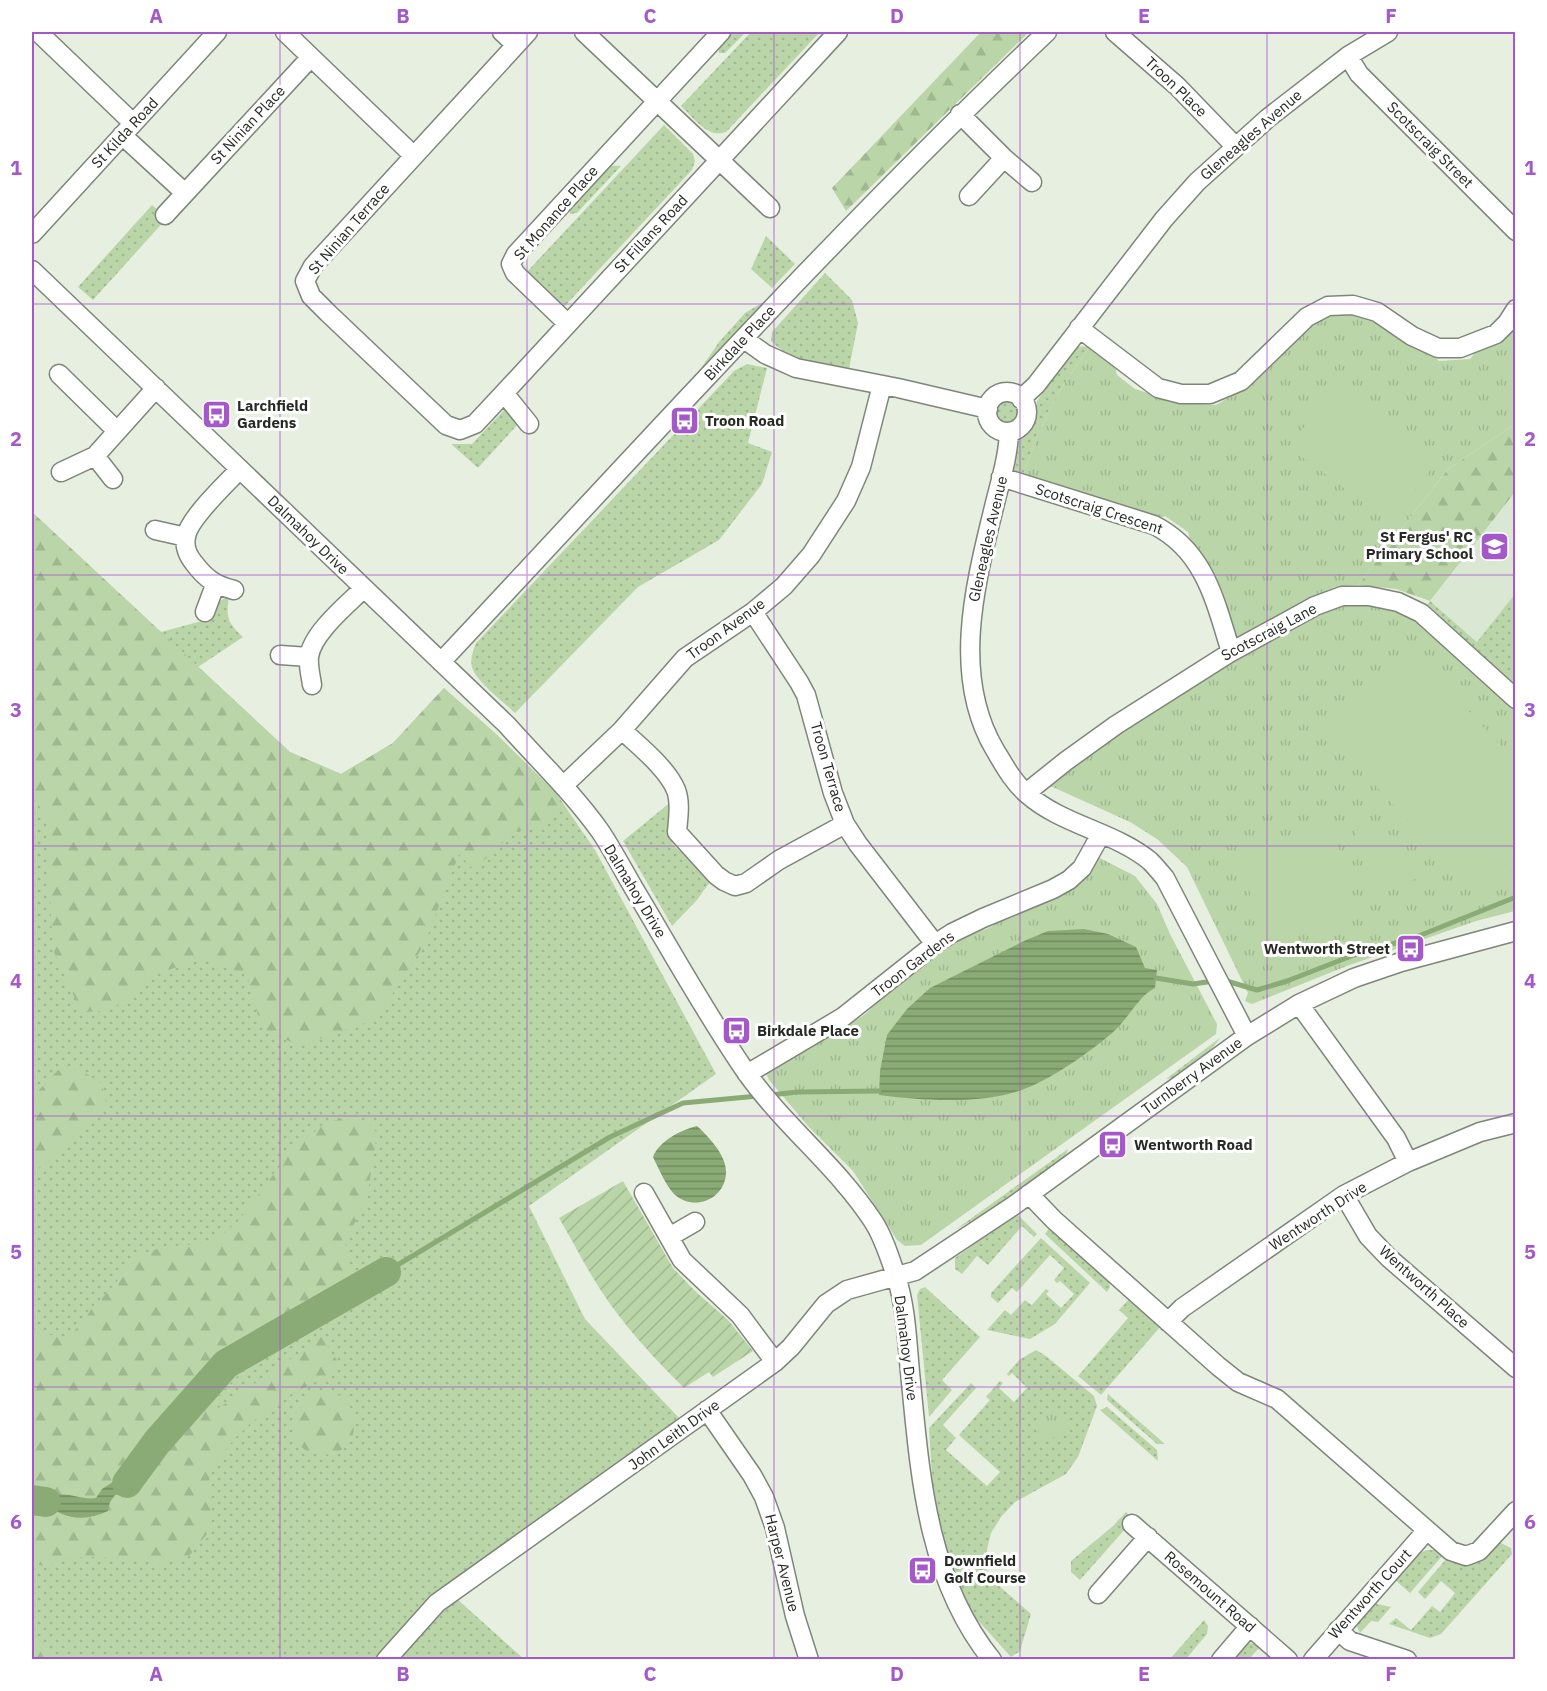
<svg xmlns="http://www.w3.org/2000/svg" width="1547" height="1691" viewBox="0 0 1547 1691" font-family="'IBM Plex Sans',sans-serif">
<style>
.built{fill:#dae7d2}
.grass{fill:url(#grass-dots)}
.forest{fill:url(#forest-firs)}
.park{fill:url(#park-tufts)}
.garden{fill:url(#garden-furrows)}
.pitch{fill:#bad6a8}
.water{fill:url(#water-rules)}
.lines{fill:none;stroke-linecap:round;stroke-linejoin:round}
.stream{stroke:#8aab75;stroke-width:5}
.river{stroke:#8aab75;stroke-width:30}
.minor-casing{stroke:#7e867a;stroke-width:21}
.minor{stroke:#fff;stroke-width:18}
.grid{fill:none;stroke:#a558ca;stroke-width:1.5;stroke-opacity:0.55}
.labels{text-anchor:middle;stroke-width:6;stroke-linejoin:round;paint-order:stroke}
.street-label{font-size:15px;fill:#262924;stroke:#fff}
.poi-label{font-size:15px;font-weight:bold;fill:#262924;stroke:#fff;text-anchor:start}
.neatline{fill:none;stroke:#a558ca;stroke-width:2}
.grid-label{font-size:20px;text-anchor:middle;font-weight:bold;fill:#a558ca}
</style>
<defs>
<pattern id="grass-dots" width="8" height="8" patternUnits="userSpaceOnUse" patternTransform="scale(1.5)"><rect width="8" height="8" fill="#bad6a8"/><path d="M2 2h.1M6 6h.1" fill="none" stroke="#a0b890" stroke-width="1.8" stroke-linecap="round"/></pattern>
<pattern id="forest-firs" width="22" height="20" patternUnits="userSpaceOnUse" patternTransform="scale(1.5)"><rect width="22" height="20" fill="#bad6a8"/><path d="M5 1l3.5 6h-7zM16 11l3.5 6h-7z" fill="#a0b890"/></pattern>
<pattern id="park-tufts" width="24" height="20" patternUnits="userSpaceOnUse" patternTransform="scale(1.5)"><rect width="24" height="20" fill="#bad6a8"/><path d="M3 7l-1-3M5 7V3M7 7l1-3M15 17l-1-3M17 17v-4M19 17l1-3" fill="none" stroke="#a0b890"/></pattern>
<pattern id="garden-furrows" width="10" height="10" patternUnits="userSpaceOnUse" patternTransform="scale(1.5)"><rect width="10" height="10" fill="#bad6a8"/><path d="M-1 1l2-2M0 10L10 0M9 11l2-2" fill="none" stroke="#a0b890"/></pattern>
<pattern id="water-rules" width="6" height="5" patternUnits="userSpaceOnUse" patternTransform="scale(1.5)"><rect width="6" height="5" fill="#8aab75"/><path d="M0 2.5h6" fill="none" stroke="#718b60"/></pattern>
</defs>
<rect width="100%" height="100%" fill="#e7efe1"/>
<path class="built" d="M1515 492V674L1430 601Z"/>
<path class="grass" d="M729 32H746L725 53H719L718 43Z
M751 32H820L726 132C708 139 694 118 681 106Z
M664 125 693 154 695 161 692 170 563 308 524 275Z
M604 165 621 166 577 213 570 214 569 203Z
M152 205 167 218 93 300 78 287Z
M766 236 795 264 772 288 751 269Z
M825 273 852 300 858 323 849 369C821 364 792 362 771 341L772 332Z
M767 300 693 380 719 342 745 313Z
M1091 346C1058 388 1038 427 1023 477L1013 468 1018 441 1035 421 1037 401 1075 347Z
M747 364 767 368 748 443 772 452 762 484 719 540 638 587 515 713C504 702 476 682 472 667 470 659 473 651 476 643L734 371Z
M997 412a10 10 0 1 1 20 0a10 10 0 1 1-20 0Z
M507 407 519 423 478 468 451 444H472Z
M32 512 161 632 209 619 216 603 229 596C226 617 227 622 243 637L198 667 290 752 341 774 393 743 444 688 496 734 556 793 595 850 716 1074 529 1206 585 1319 681 1420 447 1590 524 1659H32Z
M1515 594V685L1427 605 1430 601 1477 642Z
M672 801 673 814 668 827 673 845 712 879 697 900 672 926 623 841Z
M1221 1037C1206 1056 1190 1076 1166 1079Z
M1068 1149 1065 1158 1002 1204 955 1230Z
M1017 1214 1037 1234 1034 1237 1022 1226 988 1265 977 1256 962 1274 955 1269V1258Z
M1051 1226 1108 1278 1110 1287 1107 1292 1045 1234Z
M1041 1238 1090 1283 1055 1324 1030 1339 987 1330 1005 1310 1011 1315 1025 1300 1032 1305 1046 1289 1049 1291 1046 1294 1061 1308 1074 1294 1060 1281 1057 1283 1054 1280 1064 1268 1050 1255 1017 1292 1012 1288 998 1303 991 1297V1293Z
M925 1287 980 1337 942 1380 952 1390 929 1417 917 1295 920 1289Z
M1130 1298 1161 1326 1101 1395 1078 1376 1128 1318 1119 1310Z
M1036 1350 1046 1356 1094 1396 1097 1406 1078 1457 1066 1474 1015 1502 1001 1517 991 1533 984 1562 990 1578 1031 1614 1020 1651 1011 1657 973 1615 950 1568 934 1508 929 1428 971 1383 976 1388 943 1425 956 1438 946 1450 987 1486 1000 1472 959 1435 990 1400 986 1397 1000 1381 1003 1383 999 1388 1014 1402 1027 1388 1012 1373 1009 1376 1007 1374 1019 1360Z
M1108 1394 1165 1444H1157L1107 1400Z
M1107 1407 1157 1450 1158 1461 1100 1410Z
M1126 1512 1134 1519 1080 1580 1071 1572V1561L1113 1526Z
M1497 1541 1511 1548 1512 1554 1441 1634 1430 1638 1389 1624 1396 1618 1411 1630 1432 1606 1440 1612 1455 1593 1441 1581 1425 1599 1418 1592 1447 1558 1466 1565 1480 1560Z
M1427 1550H1437L1443 1555 1410 1593 1394 1579 1416 1554Z
M1373 1603 1391 1607 1378 1622 1371 1621 1360 1633 1355 1623Z
M1204 1620 1208 1626 1207 1634 1186 1659H1170Z
M1250 1643 1261 1646 1249 1659 1232 1660 1241 1646Z"/>
<path class="forest" d="M981 32H1029L846 211 832 188Z
M1515 424V492L1430 601 1396 589 1358 585 1448 469Z
M32 512 290 752 341 774 393 743 444 688 496 734 556 793 559 815 539 826 514 832 474 870 459 854 424 945 376 1019 299 1046 261 1027 247 975 204 959 161 972 109 1011 81 1012 53 950 46 820 32 791Z
M58 1070H81L102 1084 107 1107C85 1132 57 1152 32 1174V1108L39 1090Z
M350 1117 367 1121 377 1133 367 1199 345 1242 356 1295 336 1311 299 1328 274 1345 251 1362 216 1398 217 1409 297 1355 323 1335 329 1350 343 1368 293 1393 253 1421 237 1436 212 1466 209 1477 212 1510 211 1529 189 1556 155 1565 147 1560 92 1557 66 1558 46 1566 32 1564V1333L68 1337 83 1322 94 1305 109 1291 137 1256 163 1247 212 1243 238 1221 297 1144 327 1122Z
M331 1391C336 1394 343 1397 347 1401 356 1414 358 1437 344 1448 331 1458 308 1457 298 1443 294 1436 293 1428 292 1421L302 1401 311 1392Z
M32 1639 59 1659H32Z"/>
<path class="park" d="M1352 312 1373 321 1407 344 1433 355 1439 361 1470 359 1476 351 1515 320V424L1448 469 1358 585 1335 587 1281 613 1283 618 1243 637 1236 636 1232 632 1191 543 1188 532 1165 516 1157 519 1023 477C1038 427 1058 388 1091 346L1115 366 1117 375 1135 389 1180 403 1216 405 1246 387 1312 323 1332 314Z
M1340 602 1368 603 1396 609 1419 618 1515 706V911L1476 921 1347 966 1252 1004 1245 1001 1248 993 1187 867 1157 839 1130 822 1046 784 1119 729 1234 656Z
M1098 857 1135 876 1157 904 1170 934 1217 1024 1216 1034 921 1245 905 1246 897 1240 853 1171 808 1126 769 1080 766 1073 841 1025C858 1022 874 1010 881 994L961 935C979 933 997 927 1010 912Z
M1051 1411 1067 1416 1068 1423 1063 1432 1044 1443 1040 1441 1036 1424 1037 1419Z"/>
<path class="garden" d="M623 1181 673 1268 695 1291 728 1320 753 1351 713 1377 709 1372 684 1388C652 1356 622 1324 598 1286 584 1264 572 1240 559 1218Z"/>
<path class="pitch" d="M1337 383 1439 458 1391 523 1289 447Z
M1411 649 1515 761V856L1476 893 1324 731Z
M1332 824 1358 917 1264 944 1238 850Z
M1380 824 1419 866 1423 877 1371 892 1355 831Z"/>
<path class="water" d="M1084 929 1108 934 1136 947 1145 968 1157 970 1155 988C1139 995 1127 1021 1111 1034 1089 1052 1064 1070 1038 1083 994 1106 927 1101 879 1095L880 1071 887 1035 907 1009 930 988 1026 940 1048 931Z
M697 1126C709 1137 727 1156 726 1173 725 1200 693 1212 674 1194 665 1184 659 1169 653 1157 659 1141 681 1130 697 1126Z
M116 1480C126 1480 130 1484 128 1494L115 1495 110 1502 108 1511C87 1521 62 1521 46 1502 61 1486 78 1501 96 1498L102 1489Z"/>
<g class="lines">
<path class="stream" d="M1156 978 1193 984 1214 981
M1223 980 1257 990 1287 981 1354 955 1416 937 1516 897
M770 1095 798 1092 879 1091
M386 1272 610 1137 683 1103 758 1096"/>
<path class="river" d="M127 1483 157 1442 226 1364 386 1272
M32 1500 46 1502"/>
<defs>
<path id="minor" d="M38 32 133 123
M285 32 414 156
M502 32 516 45
M528 32 313 266 305 281 311 296 328 313 446 425 460 430 475 424 504 393 838 32
M584 32 770 208
M1115 32 1177 86 1235 146
M1348 56 1359 74 1516 231
M960 114 1004 158 1032 182
M122 135 185 193
M969 196 1004 158
M165 215 311 57
M32 234 217 32
M32 270 507 725C538 760 573 793 600 831 613 850 624 872 636 892 672 952 706 1014 746 1072 784 1126 837 1166 873 1221 883 1236 890 1258 896 1276 906 1307 907 1340 910 1372 920 1473 926 1578 992 1660
M568 324 515 273 511 264 516 254 721 32
M1079 328 1158 388 1181 394H1210L1241 381 1307 317 1328 306 1353 305 1377 312 1412 336 1438 348H1460L1496 334 1507 323 1516 309
M744 339 765 354 796 368 898 388 988 409
M59 374 116 430
M987 412a20 20 0 1 1 40 0a20 20 0 1 1-40 0Z
M504 393 529 424
M1021 399 1036 385 1164 219 1197 182 1268 118 1348 56 1388 32
M1009 432C1008 458 1000 482 994 507 975 585 951 676 995 750 1004 765 1013 782 1027 794 1062 825 1115 832 1150 861 1155 866 1160 872 1165 878L1247 1036
M95 456 113 479
M61 472 95 456 156 388
M1001 477 1154 525C1205 551 1215 601 1231 652
M155 530 186 537
M234 590C215 585 206 579 194 563 188 556 184 546 186 537 188 519 227 483 240 469
M205 612 215 585
M753 612 799 682 806 695 833 793 845 824 858 844 935 944
M280 655 309 657
M441 662C640 450 836 232 1047 32
M312 685C311 677 308 666 309 657 312 633 347 605 364 588
M622 730C639 746 667 768 676 790 681 803 678 819 677 832L716 875 724 881 735 886 746 883 779 860 845 824
M563 786 622 730 685 658 753 612 784 586 811 555 846 501 861 467 882 385
M1026 793 1066 761 1116 725 1231 652 1315 606 1342 596H1369L1398 602 1421 613 1516 699
M1299 1004 1396 1138 1408 1162
M747 1074 843 1017 935 944 952 933 983 918 1053 889 1069 880 1082 868 1101 834
M644 1193 682 1260 740 1315 775 1362
M1029 1194 1054 1220 1218 1366 1238 1382 1277 1399 1451 1551 1466 1556 1479 1551 1516 1511
M1344 1195 1368 1236 1389 1258 1516 1368
M669 1237 695 1222
M1168 1322 1182 1308 1344 1195 1408 1162 1480 1132 1516 1123
M707 1410 752 1475 764 1497 775 1528 795 1616 809 1660
M1132 1524 1288 1660
M1098 1594 1148 1537
M1338 1630 1350 1641 1407 1660
M386 1660 437 1603 775 1362 791 1347 826 1304 847 1290 915 1271 1013 1206 1247 1036 1299 1004 1354 978 1401 962 1516 931
M1221 1660 1250 1626
M1313 1660 1427 1530"/>
</defs>
<use href="#minor" class="minor-casing"/>
<use href="#minor" class="minor"/>
</g>
<path class="grid" d="M280 32V1660M527 32V1660M774 32V1660M1020 32V1660M1267 32V1660M32 304H1516M32 575H1516M32 846H1516M32 1116H1516M32 1387H1516"/>
<defs>
<symbol id="bus-square" viewBox="-11 -11 22 22"><rect x="-9" y="-9" width="18" height="18" rx="4" fill="#a558ca" stroke="#fff"/><path d="M-5-6H5V4H4V6H2V4H-2V6H-4V4H-5ZM-3.5-4V0h7V-4ZM-3.5 1.2v1.5H-2V1.2ZM2 1.2v1.5H3.5V1.2Z" fill="#fff"/></symbol>
<symbol id="school-square" viewBox="-11 -11 22 22"><rect x="-9" y="-9" width="18" height="18" rx="4" fill="#a558ca" stroke="#fff"/><path d="M0-5L7-2L0 1L-7-2ZM-4 1L0 2.5L4 1V4Q0 6-4 4Z" fill="#fff"/></symbol>
</defs>
<g fill-rule="evenodd">
<use href="#bus-square" x="200" y="398" width="33" height="33"/>
<use href="#bus-square" x="668" y="404" width="33" height="33"/>
<use href="#school-square" x="1478" y="530" width="33" height="33"/>
<use href="#bus-square" x="1394" y="932" width="33" height="33"/>
<use href="#bus-square" x="720" y="1014" width="33" height="33"/>
<use href="#bus-square" x="1096" y="1128" width="33" height="33"/>
<use href="#bus-square" x="906" y="1554" width="33" height="33"/>
</g>
<g class="labels">
<g class="street-label">
<text transform="translate(1176 87) rotate(44)" y="5">Troon Place</text>
<text transform="translate(248 125) rotate(-47)" y="5">St Ninian Place</text>
<text transform="translate(125 133) rotate(-47)" y="5">St Kilda Road</text>
<text transform="translate(1251 135) rotate(-41)" y="5">Gleneagles Avenue</text>
<text transform="translate(1430 145) rotate(45)" y="5">Scotscraig Street</text>
<text transform="translate(556 213) rotate(-49)" y="5">St Monance Place</text>
<text transform="translate(349 229) rotate(-49)" y="5">St Ninian Terrace</text>
<text transform="translate(651 234) rotate(-47)" y="5">St Fillans Road</text>
<text transform="translate(740 343) rotate(-47)" y="5">Birkdale Place</text>
<text transform="translate(1099 509) rotate(18)" y="5">Scotscraig Crescent</text>
<text transform="translate(308 535) rotate(44)" y="5">Dalmahoy Drive</text>
<text transform="translate(988 539) rotate(-77)" y="5">Gleneagles Avenue</text>
<text transform="translate(726 629) rotate(-36)" y="5">Troon Avenue</text>
<text transform="translate(1269 632) rotate(-28)" y="5">Scotscraig Lane</text>
<text transform="translate(828 767) rotate(74)" y="5">Troon Terrace</text>
<text transform="translate(635 891) rotate(59)" y="5">Dalmahoy Drive</text>
<text transform="translate(913 964) rotate(-37)" y="5">Troon Gardens</text>
<text transform="translate(1192 1076) rotate(-36)" y="5">Turnberry Avenue</text>
<text transform="translate(1318 1216) rotate(-33)" y="5">Wentworth Drive</text>
<text transform="translate(1424 1287) rotate(42)" y="5">Wentworth Place</text>
<text transform="translate(906 1348) rotate(83)" y="5">Dalmahoy Drive</text>
<text transform="translate(674 1435) rotate(-36)" y="5">John Leith Drive</text>
<text transform="translate(782 1563) rotate(76)" y="5">Harper Avenue</text>
<text transform="translate(1210 1592) rotate(41)" y="5">Rosemount Road</text>
<text transform="translate(1370 1594) rotate(-48)" y="5">Wentworth Court</text>
</g>
<g class="poi-label">
<text x="237" y="411">Larchfield<tspan x="237" dy="17">Gardens</tspan></text>
<text x="705" y="426">Troon Road</text>
<text x="1473" y="542" text-anchor="end">St Fergus' RC<tspan x="1473" dy="17">Primary School</tspan></text>
<text x="1390" y="954" text-anchor="end">Wentworth Street</text>
<text x="757" y="1036">Birkdale Place</text>
<text x="1134" y="1150">Wentworth Road</text>
<text x="944" y="1566">Downfield<tspan x="944" dy="17">Golf Course</tspan></text>
</g>
</g>
<rect width="1547" height="1691" fill="none" stroke="#ffffff" stroke-width="66"/>
<rect x="33" y="33" width="1481" height="1625" class="neatline"/>
<g class="grid-label">
<text x="156" y="23">A</text>
<text x="403" y="23">B</text>
<text x="650" y="23">C</text>
<text x="897" y="23">D</text>
<text x="1144" y="23">E</text>
<text x="1391" y="23">F</text>
<text x="16" y="175">1</text>
<text x="1530" y="175">1</text>
<text x="16" y="446">2</text>
<text x="1530" y="446">2</text>
<text x="16" y="717">3</text>
<text x="1530" y="717">3</text>
<text x="16" y="988">4</text>
<text x="1530" y="988">4</text>
<text x="16" y="1259">5</text>
<text x="1530" y="1259">5</text>
<text x="16" y="1529">6</text>
<text x="1530" y="1529">6</text>
<text x="156" y="1681">A</text>
<text x="403" y="1681">B</text>
<text x="650" y="1681">C</text>
<text x="897" y="1681">D</text>
<text x="1144" y="1681">E</text>
<text x="1391" y="1681">F</text>
</g>
</svg>
